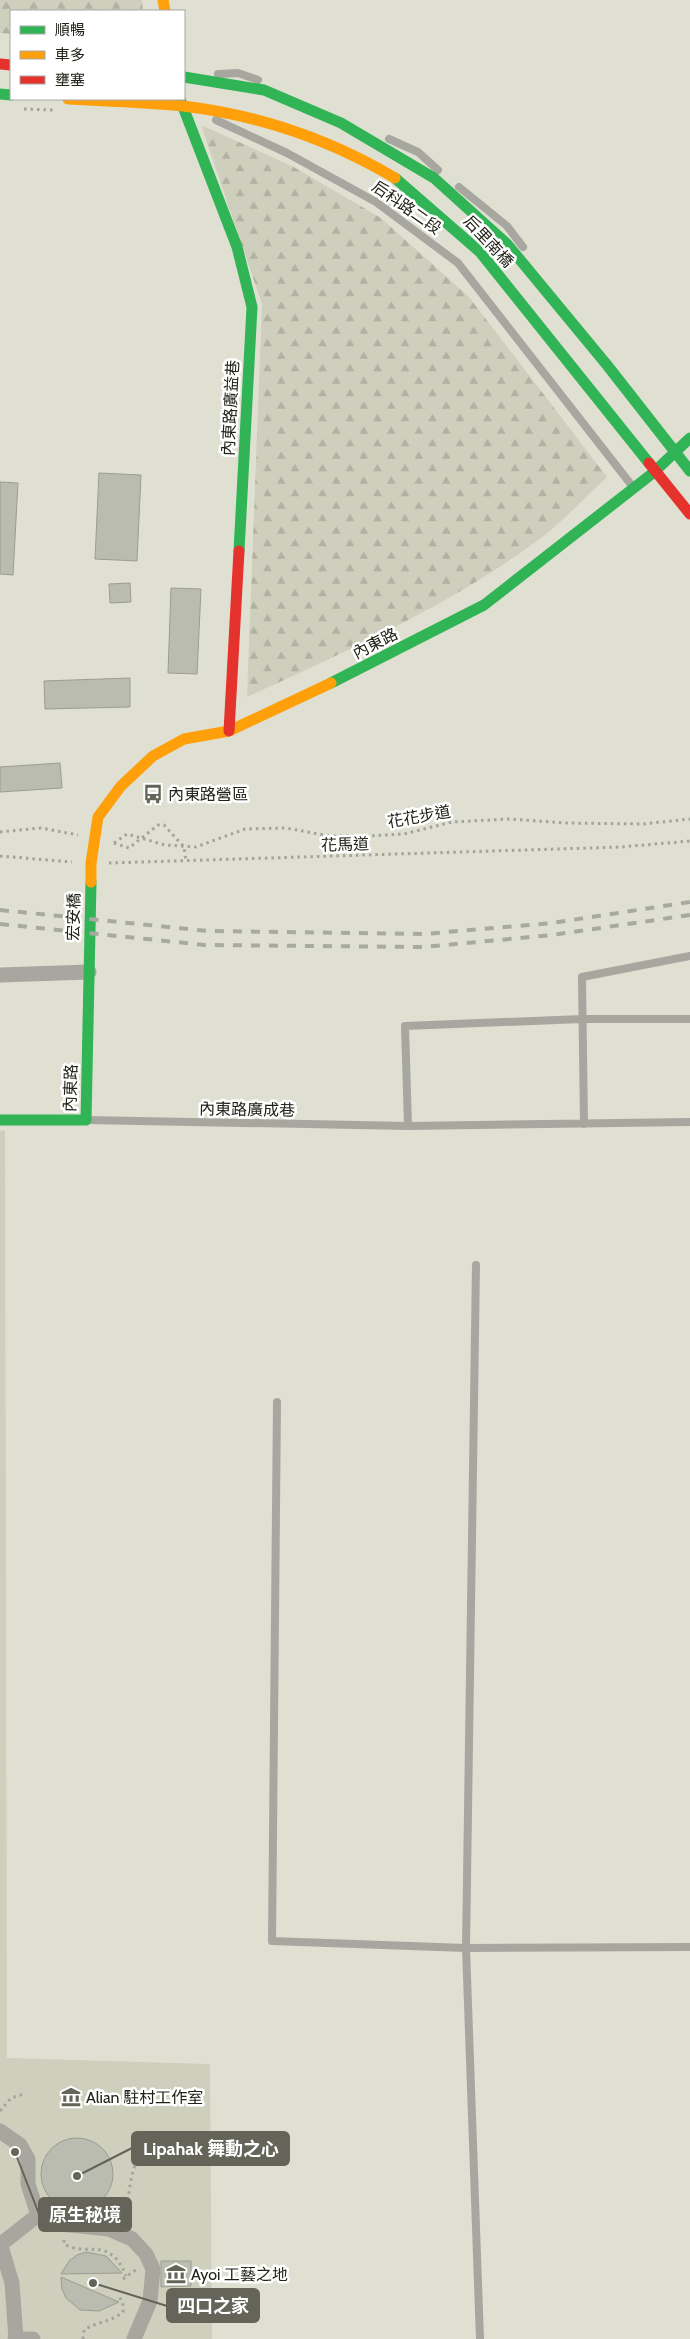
<svg xmlns="http://www.w3.org/2000/svg" width="690" height="2339" viewBox="0 0 690 2339" font-family="Cabin,'Noto Sans TC',sans-serif">
<style>
.forest{fill:url(#forest-firs)}
.park{fill:#ced0bd}
.building{fill:#bbbcb0;stroke:#9c9c91}
.lines{fill:none;stroke-linecap:round;stroke-linejoin:round}
.path{stroke:#a3a39c;stroke-width:3;stroke-dasharray:2.5 4;stroke-linecap:butt}
.lane{stroke:#a7a7a0;stroke-width:8}
.street{stroke:#a7a7a0;stroke-width:15}
.fast{stroke:#30b455;stroke-width:11}
.slow{stroke:#ff9f0a;stroke-width:11}
.jam{stroke:#e5322d;stroke-width:11}
.rail{stroke:#a8a99f;stroke-width:4;stroke-dasharray:9 9;stroke-linecap:butt}
.labels{text-anchor:middle;stroke-width:5;stroke-linejoin:round;paint-order:stroke}
.street-label{font-size:16px;fill:#222218;stroke:#fff}
.poi-label{font-size:16px;fill:#222218;stroke:#fff;text-anchor:start}
.leader{fill:none;stroke:#646459;stroke-width:2}
.callout-dot{fill:#646459;stroke:#fff;stroke-width:2}
.callout{fill:#646459;stroke:#646459;stroke-width:2}
.callout-label{font-size:18px;text-anchor:middle;font-weight:bold;fill:#fff}
</style>
<defs>
<pattern id="forest-firs" width="22" height="20" patternUnits="userSpaceOnUse" patternTransform="scale(1.25)"><rect width="22" height="20" fill="#ced0bd"/><path d="M5 1l3.5 6h-7zM16 11l3.5 6h-7z" fill="#b1b2a2"/></pattern>
</defs>
<rect width="100%" height="100%" fill="#dfe0d2"/>
<path class="forest" d="M0 0H142L143 11H11V34L0 33Z
M201 125 292 166 381 218 469 297 607 477C584 498 562 523 537 541 447 607 347 651 247 697L262 304Z"/>
<path class="park" d="M5 1130 7 2058 210 2064 212 2339H0V1131Z"/>
<path class="building" d="M99 473 141 475 137 561 95 559Z
M0 482 18 483 13 575 0 574Z
M130 583 131 602 110 603 109 584Z
M171 588 201 589 197 674 168 673Z
M130 678V707L45 709 44 681Z
M60 763 62 788 0 792V767Z
M41 2174a36 36 0 1 1 72 0a36 36 0 1 1-72 0Z
M86 2252 106 2256 122 2273 61 2274 69 2261 77 2255Z
M161 2261H191V2286L161 2287Z
M61 2277 119 2302 99 2311 80 2310 66 2298 62 2289Z"/>
<g class="lines">
<path class="path" d="M24 109 53 110
M0 832 41 828 78 835
M114 843 127 834 165 845 196 847 245 829 286 828 329 836H367L404 834 452 822 510 819 565 823 643 824 690 819
M114 843 129 848 158 825H164L184 847 186 862
M0 856 72 862
M109 863 621 847 690 841
M0 2111 11 2098 24 2094
M120 2218C131 2202 128 2182 135 2166 140 2154 151 2145 160 2136
M64 2240V2244C88 2258 109 2234 126 2276
M123 2279 137 2269
M83 2339 84 2330C98 2321 109 2323 123 2312V2303L118 2295"/>
<path class="lane" d="M218 74 238 73 258 80
M216 120 287 153 376 202 458 263 633 487
M389 139 418 152 438 170
M459 187 507 226 523 247
M87 1120 408 1126 690 1122
M584 1124 582 977 690 956
M408 1126 405 1026 582 1019H690
M476 1265 466 1948 480 2339
M277 1402 272 1941 466 1948 690 1947"/>
<path class="street" d="M0 975 89 972
M0 2131 20 2145 28 2159V2184L38 2215 59 2224 109 2229 132 2239 146 2254 153 2269 150 2301 134 2339
M0 2243 12 2283 16 2339
M1 2244 38 2215
M15 2339H33"/>
<path class="fast" d="M184 77 264 90 341 123 434 178 507 244 607 365 690 471
M0 94 11 95
M180 99 237 247 252 307 239 551
M395 178 480 252 649 463
M331 683 484 605 653 473 690 438
M0 1120H86L91 882"/>
<path class="slow" d="M163 0 165 11
M68 99C106 101 145 102 183 106 258 115 331 140 395 178
M91 882V863L98 817 121 786 153 756 184 739 229 731 331 683"/>
<path class="jam" d="M0 64 11 65
M649 463 690 514
M229 731 239 551"/>
<path class="rail" d="M0 910 208 931 424 934 552 923 690 902
M0 924 205 945 424 947 552 935 690 915"/>
</g>
<defs>
<symbol id="bus-bare" viewBox="-9 -9 18 18"><path d="M-5-6H5V4H4V6H2V4H-2V6H-4V4H-5ZM-3.5-4V0h7V-4ZM-3.5 1.2v1.5H-2V1.2ZM2 1.2v1.5H3.5V1.2Z" fill="#646459" stroke="#fff" stroke-width="2.5" paint-order="stroke"/></symbol>
<symbol id="museum-bare" viewBox="-9 -9 18 18"><path d="M0-6L6-3V-2H-6V-3ZM-5-1h2V3h-2ZM-1-1h2V3h-2ZM3-1h2V3H3ZM-6 4H6V6H-6Z" fill="#646459" stroke="#fff" stroke-width="2.5" paint-order="stroke"/></symbol>
</defs>
<g fill-rule="evenodd">
<use href="#bus-bare" x="139" y="780" width="28" height="28"/>
<use href="#museum-bare" x="57" y="2083" width="28" height="28"/>
<use href="#museum-bare" x="162" y="2260" width="28" height="28"/>
</g>
<g class="labels">
<g class="street-label">
<text transform="translate(407 207) rotate(35)" y="6">后科路二段</text>
<text transform="translate(489 241) rotate(47)" y="6">后里南橋</text>
<text transform="translate(230 408) rotate(-87)" y="6">內東路廣益巷</text>
<text transform="translate(375 643) rotate(-27)" y="6">內東路</text>
<text transform="translate(419 816) rotate(-10)" y="6">花花步道</text>
<text transform="translate(345 844) rotate(-2)" y="6">花馬道</text>
<text transform="translate(73 917) rotate(-89)" y="6">宏安橋</text>
<text transform="translate(70 1088) rotate(-88)" y="6">內東路</text>
<text transform="translate(247 1109) rotate(1)" y="6">內東路廣成巷</text>
</g>
<g class="poi-label">
<text x="168" y="800">內東路營區</text>
<text x="86" y="2103">Alian 駐村工作室</text>
<text x="191" y="2280">Ayoi 工藝之地</text>
</g>
</g>
<path class="leader" d="M77 2176L132 2148M15 2152L39 2214M93 2283L167 2306"/>
<g class="callout-dot">
<circle cx="77" cy="2176" r="5"/>
<circle cx="15" cy="2152" r="5"/>
<circle cx="93" cy="2283" r="5"/>
</g>
<g class="callout">
<rect x="132" y="2132" width="157" height="33" rx="5"/>
<rect x="39" y="2198" width="92" height="33" rx="5"/>
<rect x="167" y="2289" width="92" height="33" rx="5"/>
</g>
<g class="callout-label">
<text x="211" y="2155">Lipahak 舞動之心</text>
<text x="85" y="2221">原生秘境</text>
<text x="213" y="2312">四口之家</text>
</g>
<rect x="10" y="10" width="175" height="90" fill="#ffffff" stroke="#a7a7a3"/>
<rect x="20" y="26" width="25" height="8" fill="#30b455" stroke="#a7a7a3"/>
<text x="55" y="35" font-size="15" fill="#222218">順暢</text>
<rect x="20" y="51" width="25" height="8" fill="#ff9f0a" stroke="#a7a7a3"/>
<text x="55" y="60" font-size="15" fill="#222218">車多</text>
<rect x="20" y="76" width="25" height="8" fill="#e5322d" stroke="#a7a7a3"/>
<text x="55" y="85" font-size="15" fill="#222218">壅塞</text>
</svg>
